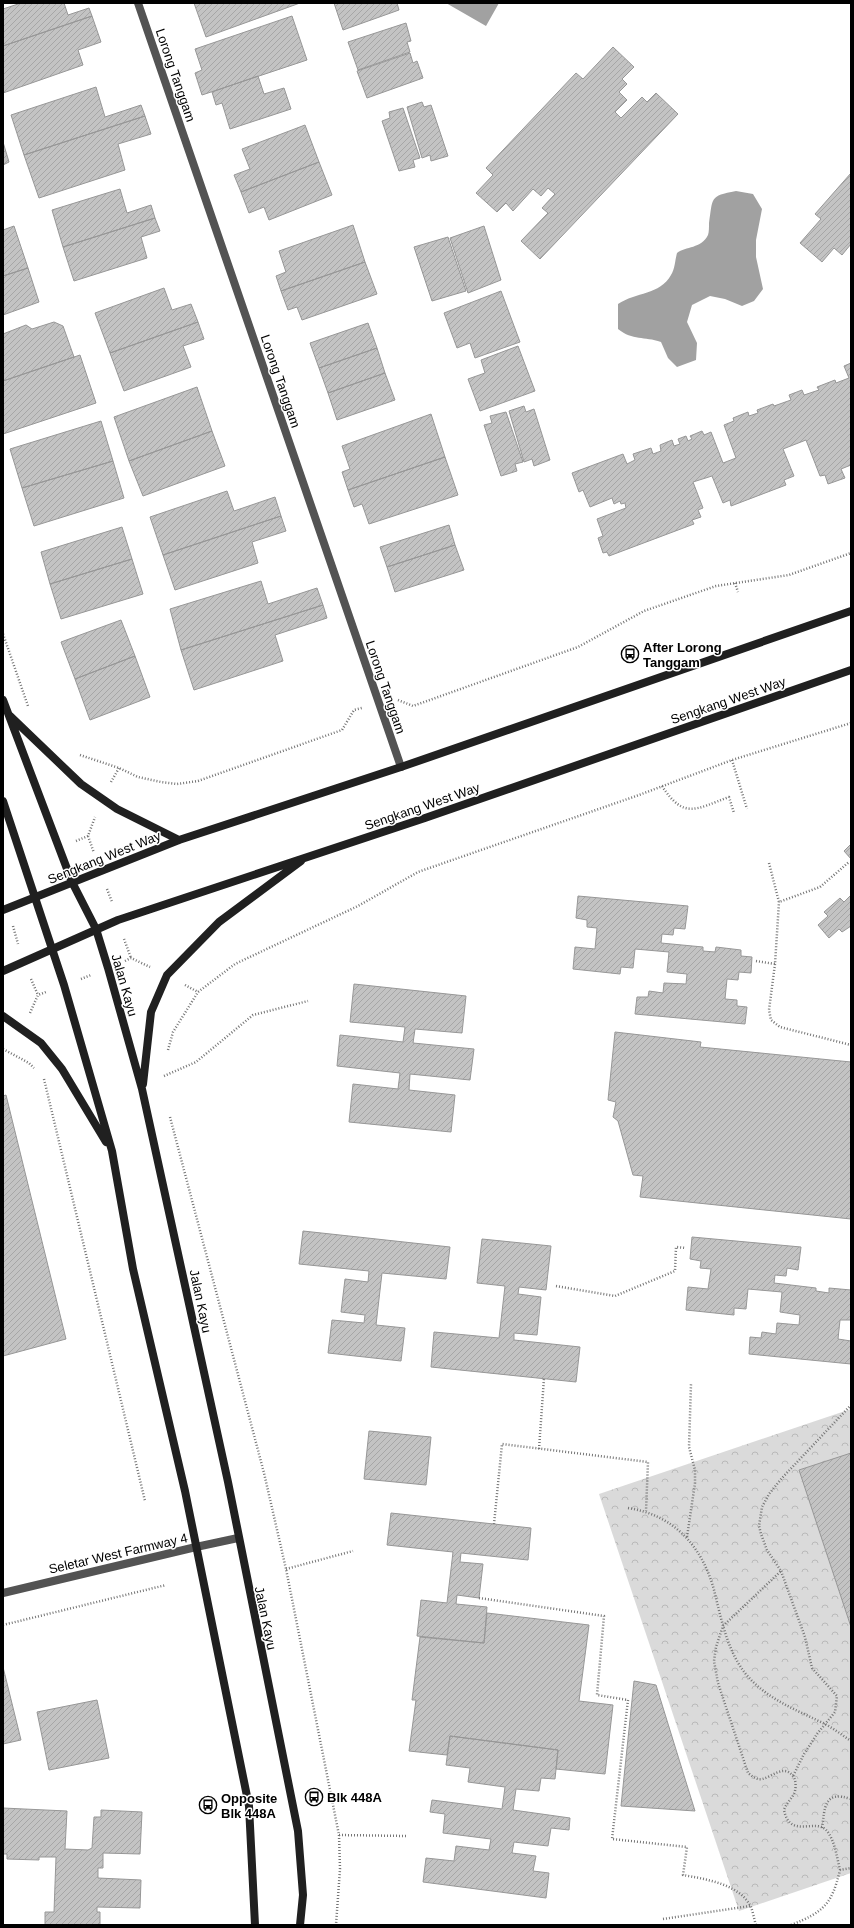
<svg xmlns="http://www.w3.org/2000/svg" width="854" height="1928" viewBox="0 0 854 1928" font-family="Arial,sans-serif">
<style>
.park{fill:url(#park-crowns)}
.water{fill:#a1a1a1}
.building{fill:url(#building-hatch);stroke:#979797}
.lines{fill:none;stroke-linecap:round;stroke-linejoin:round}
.path{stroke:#757575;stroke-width:2.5;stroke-dasharray:1 2;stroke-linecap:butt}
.lane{stroke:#535353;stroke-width:8}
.street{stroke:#535353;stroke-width:8}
.secondary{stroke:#202020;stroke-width:8}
.labels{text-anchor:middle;stroke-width:3;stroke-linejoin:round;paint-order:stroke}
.street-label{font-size:13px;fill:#000;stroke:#fff}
.poi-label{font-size:13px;font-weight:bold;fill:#000;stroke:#fff;text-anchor:start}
</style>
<defs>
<pattern id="park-crowns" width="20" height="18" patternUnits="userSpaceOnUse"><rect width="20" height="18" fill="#dadada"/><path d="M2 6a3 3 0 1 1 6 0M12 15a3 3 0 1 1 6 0" fill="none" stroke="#b9b9b9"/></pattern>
<pattern id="building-hatch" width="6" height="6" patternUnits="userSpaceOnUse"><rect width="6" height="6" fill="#c3c3c3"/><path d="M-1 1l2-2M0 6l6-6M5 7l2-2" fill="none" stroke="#a6a6a6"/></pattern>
</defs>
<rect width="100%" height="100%" fill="#fff"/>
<path class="park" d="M851 1409V1873L739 1911 599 1494Z"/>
<path class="water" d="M446 3H499L486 26Z
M736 191 753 194 762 209 756 240V257L763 289 754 301 742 306 725 299 710 296 692 305 687 322 697 343 696 360 677 367 668 358 661 342C644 336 633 341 618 329V304C636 292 660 295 671 275 675 269 675 260 677 253 686 246 701 249 708 235 709 232 709 227 709 223 713 198 709 196 736 191Z"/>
<path class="building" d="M21 3H64L68 15 89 8 92 16 3 46V9Z
M194 3H300L206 37Z
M334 3H397L399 10 343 30Z
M92 16 101 42 78 50 83 65 3 93V46Z
M292 16 307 60 202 95 195 73 202 70 195 49Z
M406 23 411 41 407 42 410 52 358 70 348 42Z
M613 47 634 67 622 79 627 84 619 92 627 100 615 112 621 118 642 97 647 102 656 93 678 114 540 259 521 241 548 213 542 208 555 194 548 188 541 196 533 189 513 211 506 203 497 212 476 193 493 175 486 168 576 73 583 79Z
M410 53 413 63 417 61 423 78 367 98 357 71Z
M258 76 264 94 284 88 291 109 230 129 222 103 216 105 212 92Z
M96 87 105 117 141 105 145 116 24 155 11 115Z
M422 102 424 107 431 105 448 156 431 161 430 155 422 158 407 107Z
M403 108 420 158 413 160 415 167 399 171 382 121 390 118 389 112Z
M145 116 151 134 118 144 125 170 39 198 24 155Z
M305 125 319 162 241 192 234 175 250 169 242 149Z
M3 142 9 162 3 165Z
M319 162 332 195 269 220 264 207 249 213 241 192Z
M851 173V244L842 255 834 248 822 262 800 243 821 219 815 214Z
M120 189 127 213 151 205 155 218 63 247 52 210Z
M155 218 160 231 141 237 147 258 74 281 63 247Z
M353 225 365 262 281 291 276 276 286 272 279 251Z
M14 226 28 268 3 276V230Z
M484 226 501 280 468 293 450 238Z
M448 237 466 291 432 301 414 247Z
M365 262 377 294 302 320 297 307 288 310 281 291Z
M28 268 39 302 3 315V276Z
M164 288 172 310 191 304 198 322 110 353 95 313Z
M501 291 520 342 475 358 470 343 457 348 444 313Z
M54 322 63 326 74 357 3 381V334L26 325 32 329Z
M198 322 204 339 183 346 191 367 124 391 110 353Z
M368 323 377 348 319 368 310 343Z
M518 346 535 391 480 411 468 379 485 373 481 360Z
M377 348 385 373 328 393 319 368Z
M80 355 96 403 3 434V381Z
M851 363V465L841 469 845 478 828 484 825 475 820 476 806 440 783 449 794 476 784 480 786 485 731 506 730 500 723 503 712 476 693 482 703 508 698 510 701 517 692 520 694 524 609 556 607 552 603 553 598 538 603 536 597 519 626 508 625 503 621 504 620 501 614 504 612 498 590 507 583 490 579 492 572 473 623 454 627 464 635 460 633 454 651 448 653 454 661 451 660 445 672 440 674 446 680 444 678 439 686 436 688 441 692 439 690 436 702 431 704 435 711 432 723 463 736 458 724 425 734 421 733 418 748 412 749 416 758 413 757 410 773 404 774 406 791 400 789 395 802 390 804 395 819 390 817 387 835 380 836 383 849 378 844 366Z
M385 373 395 400 337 420 328 393Z
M197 387 212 431 129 461 114 417Z
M524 406 526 412 534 409 550 460 534 466 532 459 524 462 509 411Z
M506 412 523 462 515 464 517 471 501 476 484 425 492 423 490 416Z
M431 414 445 457 348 490 342 472 350 469 342 446Z
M101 421 113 461 22 488 10 449Z
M212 431 225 466 143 496 129 461Z
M445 457 458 495 369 524 362 504 354 507 348 490Z
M113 461 124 498 34 526 22 488Z
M227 491 234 511 275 497 281 516 163 555 150 517Z
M281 516 286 531 252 542 258 563 175 590 163 555Z
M449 525 455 545 387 567 380 547Z
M122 527 132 559 50 584 41 552Z
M455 545 464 570 395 592 387 567Z
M132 559 143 594 61 619 50 584Z
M261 581 268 604 317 588 323 605 181 650 170 609Z
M323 605 327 618 275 635 283 661 194 690 181 650Z
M121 620 135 656 75 679 61 642Z
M135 656 150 697 90 720 75 679Z
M851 844V859L844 851Z
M851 895V926L842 932 839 929 829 938 818 925 828 916 824 912 840 898 844 902Z
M578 896 688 906 685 929 674 928 673 935 662 934 661 943 703 947V951L715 952 716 947 741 950V956L752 957 751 973 739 972 738 980 727 979 725 999 737 1000V1006L747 1007 745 1024 635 1014 637 997H648L649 991 663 993 664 983 686 984 687 974 667 972 669 952 635 949 633 968 621 967 620 974 573 969 575 947 595 949 597 928 587 927V920L576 918Z
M354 984 466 996 462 1033 415 1029 413 1043 474 1049 470 1080 410 1074 409 1090 455 1095 451 1132 349 1122 353 1084 398 1089 400 1073 337 1066 340 1035 403 1042 405 1027 350 1022Z
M615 1032 701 1042 700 1047 851 1062V1219L640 1197 643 1176 633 1175 618 1121 613 1117 616 1102 608 1100Z
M6 1095 66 1339 3 1356V1096Z
M303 1231 450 1247 446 1279 382 1273 376 1325 405 1328 401 1361 328 1353 332 1320 364 1323 365 1315 341 1312 345 1279 368 1282 369 1271 299 1264Z
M692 1237 801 1247 798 1270 787 1268 786 1276 775 1275 774 1283 816 1288V1291L829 1293V1288L851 1290V1320H840L838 1339 851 1341V1364L749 1354 750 1337 761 1338 762 1332 776 1334 777 1323 799 1325 800 1315 780 1312 782 1292 748 1289 746 1309 734 1308V1315L686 1310 688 1287 708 1289 711 1269 700 1268 701 1261 690 1259Z
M482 1239 551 1246 546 1290 519 1287 518 1294 541 1297 537 1335 514 1333V1340L580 1347 576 1382 431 1367 434 1332 499 1338 505 1286 477 1283Z
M369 1431 431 1437 426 1485 364 1479Z
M851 1453V1627L799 1470Z
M391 1513 531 1528 528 1560 461 1553 460 1562 483 1564 479 1598 457 1595 456 1604 487 1607 484 1643 417 1636 421 1600 447 1603 453 1552 387 1545Z
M487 1613 589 1625 579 1701 613 1705 605 1774 556 1769 558 1750 450 1736 447 1755 409 1751 416 1700H412L420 1637 484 1643Z
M3 1667 21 1740 3 1744Z
M634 1681 656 1685 695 1811 621 1806Z
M97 1700 109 1758 49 1770 37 1712Z
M450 1736 558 1750 555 1779 541 1778 539 1791 516 1789 513 1810 570 1818 569 1830 551 1828 548 1846 514 1842 512 1853 536 1856 533 1871 549 1873 546 1898 423 1882 426 1858 454 1861 456 1846 489 1850 491 1839 443 1833 445 1814 430 1812 432 1800 502 1809 505 1787 468 1782 470 1768 446 1765Z
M3 1808 67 1811 65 1849 88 1850 92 1848 94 1817H101V1810L142 1812 140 1854 103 1853V1868H98V1878L141 1880 140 1908 97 1907V1912H100V1925H45V1912H54L56 1857H39V1860L7 1859V1854H3Z"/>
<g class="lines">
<path class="path" d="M735 583 738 592
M3 634 28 706
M398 700 413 706 578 647 644 611 716 586 789 575 851 553
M80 755 119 768 138 777 161 782 177 784 198 781 342 730 354 710 362 708
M732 760 747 809
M111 782 119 768
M662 786C684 820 696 809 729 797L734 813
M88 836 94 853
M76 841 88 836 95 817
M769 863 779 902 820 887 849 862
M107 889 112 902
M13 926 18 944
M124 939 131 958
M125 961 131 958 150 967
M756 961 775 964 779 902
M775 964 769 1010 771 1020 780 1027 851 1045
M31 979 38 995
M81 979 91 975
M185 985 198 992
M30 1013 38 995 46 992
M3 1049 29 1063 34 1068
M168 1050 173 1032 198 992 235 964 358 906 418 872 639 795 732 760 851 723
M164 1076 196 1062 253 1015 308 1001
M44 1079 145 1501
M170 1117 264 1473 286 1569 339 1835 340 1869 336 1925
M556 1286 615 1296 675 1271 676 1247 686 1248
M539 1449 544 1378
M628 1508C674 1515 702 1546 714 1590 721 1618 727 1650 745 1673 765 1698 794 1709 823 1723 833 1728 842 1735 851 1741
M494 1524 502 1444 648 1462 646 1511
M687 1537 695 1483V1470L689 1447 691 1384
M286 1569 353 1551
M781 1571 805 1637 812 1668 837 1696 835 1712 817 1734 804 1754 793 1776
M479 1598 604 1616 597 1695 628 1700 612 1839 687 1847 683 1875C705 1879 740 1884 751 1907 753 1912 754 1919 756 1925
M3 1625 166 1585
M822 1828C825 1807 824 1790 851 1799
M339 1835 407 1836
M840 1870C837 1858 835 1841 827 1831 816 1817 790 1840 784 1810 786 1803 793 1798 795 1791 796 1786 796 1780 793 1776 784 1764 772 1777 762 1779 756 1780 752 1776 748 1773L718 1683 714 1661 716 1647 723 1626 781 1571 767 1550 761 1534 759 1526 762 1507 769 1494 782 1478 851 1405
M663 1919 750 1906
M791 1925C824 1912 832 1904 840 1870L851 1868"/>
<path class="lane" d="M3 1593 196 1547"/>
<path class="street" d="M138 3 401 767
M196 1547 238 1538"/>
<path class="secondary" d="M3 700 72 882 96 929 108 968 142 1089 228 1482 298 1831 303 1895 300 1925
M10 716 81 784 117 809 179 840
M3 801 64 985 112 1151 133 1269 185 1491 249 1806 255 1925
M3 910 179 840 401 767 851 611
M3 971 118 920 425 818 851 670
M3 1016 41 1043 62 1069 106 1142
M143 1084 151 1012 167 975 219 922 301 861"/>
</g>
<defs>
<symbol id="bus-ring" viewBox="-11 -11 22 22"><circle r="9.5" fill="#fff" stroke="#000" stroke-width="1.5"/><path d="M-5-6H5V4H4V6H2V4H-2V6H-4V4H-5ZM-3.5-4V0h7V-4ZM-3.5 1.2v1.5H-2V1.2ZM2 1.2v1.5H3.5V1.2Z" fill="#000"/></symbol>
</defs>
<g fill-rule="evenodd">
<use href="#bus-ring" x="620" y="644" width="20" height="20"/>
<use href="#bus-ring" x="304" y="1787" width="20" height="20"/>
<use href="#bus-ring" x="198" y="1795" width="20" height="20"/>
</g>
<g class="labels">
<g class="street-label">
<text transform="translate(176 75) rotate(71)" y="5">Lorong Tanggam</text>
<text transform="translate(281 381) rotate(71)" y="5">Lorong Tanggam</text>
<text transform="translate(386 687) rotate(71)" y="5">Lorong Tanggam</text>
<text transform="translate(728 700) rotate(-19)" y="5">Sengkang West Way</text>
<text transform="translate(422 806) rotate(-19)" y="5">Sengkang West Way</text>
<text transform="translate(104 857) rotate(-22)" y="5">Sengkang West Way</text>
<text transform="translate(125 985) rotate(74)" y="5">Jalan Kayu</text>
<text transform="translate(201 1301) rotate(78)" y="5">Jalan Kayu</text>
<text transform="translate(118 1553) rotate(-13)" y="5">Seletar West Farmway 4</text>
<text transform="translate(266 1618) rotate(78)" y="5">Jalan Kayu</text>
</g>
<g class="poi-label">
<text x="643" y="652">After Lorong<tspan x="643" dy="15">Tanggam</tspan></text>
<text x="327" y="1802">Blk 448A</text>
<text x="221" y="1803">Opposite<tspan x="221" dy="15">Blk 448A</tspan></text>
</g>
</g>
<rect width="854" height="1928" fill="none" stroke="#000000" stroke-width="8"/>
</svg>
